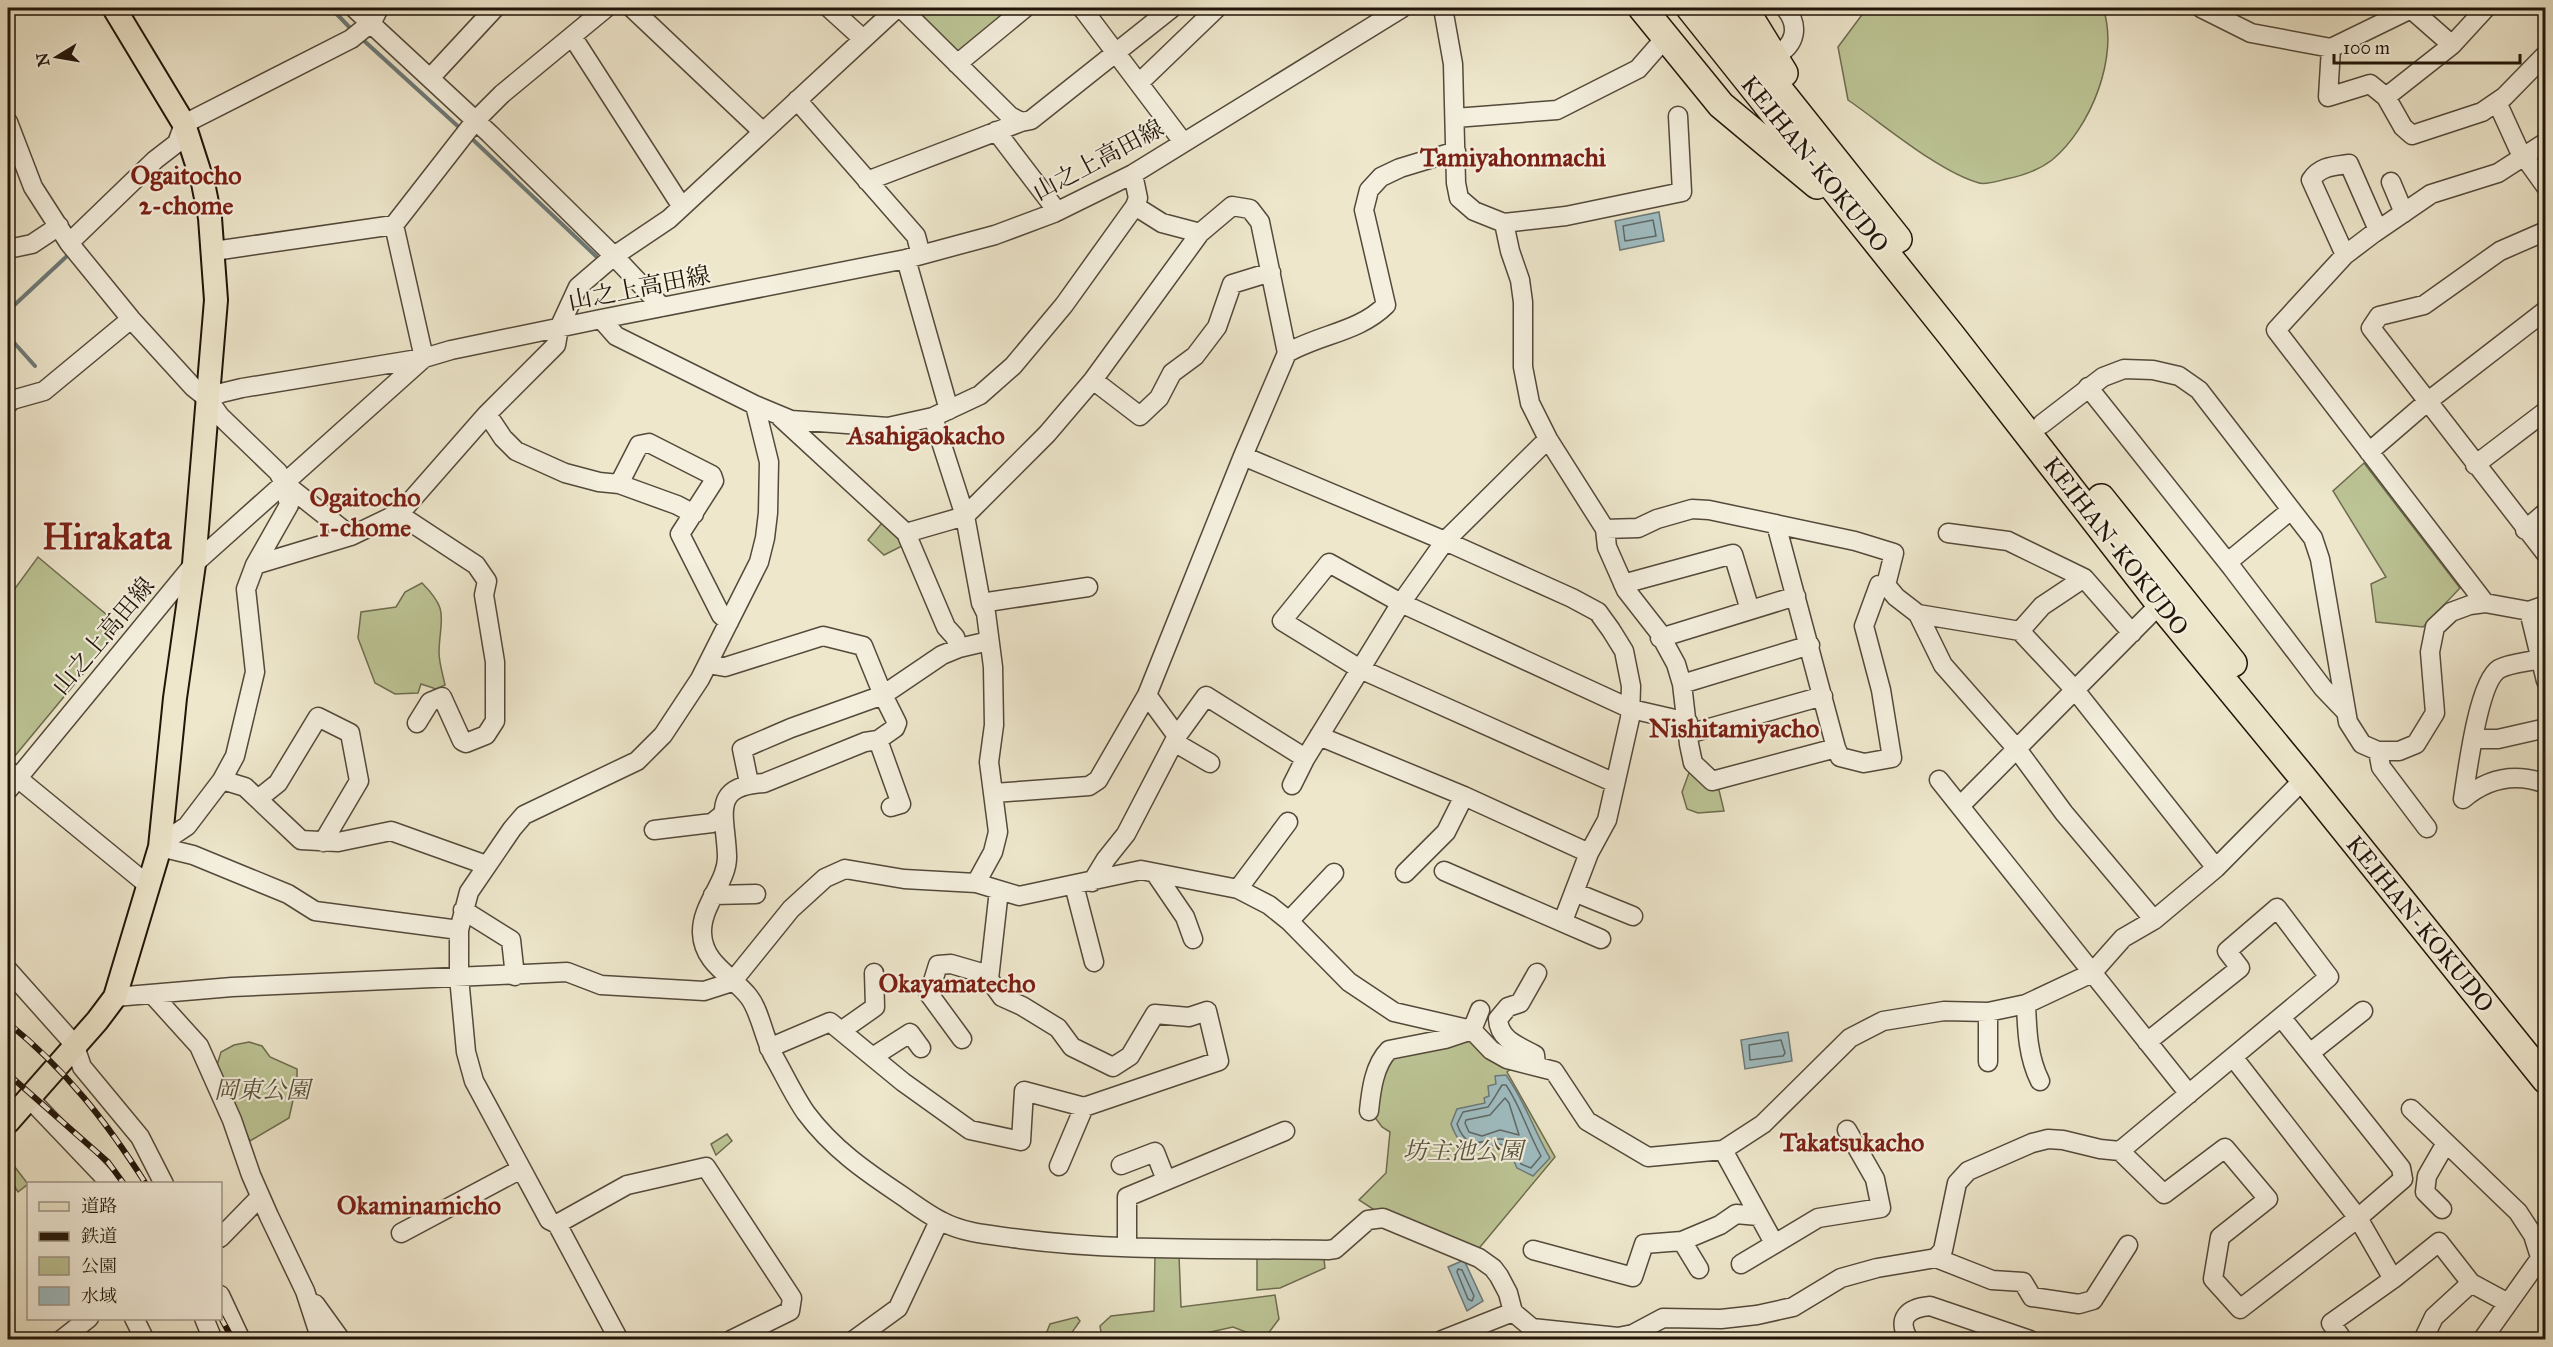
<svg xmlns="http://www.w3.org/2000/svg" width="2553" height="1347" viewBox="0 0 2553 1347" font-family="'IM FELL Great Primer','Noto Serif JP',serif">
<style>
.green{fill:#bcc495;stroke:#6e6c4f;stroke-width:1.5}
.water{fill:#9fbdc2;stroke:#6d7978;stroke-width:1.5}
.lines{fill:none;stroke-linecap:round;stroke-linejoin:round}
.shore{stroke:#606866;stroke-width:1.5}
.stream{stroke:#6d7978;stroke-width:4}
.minor-casing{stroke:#54493a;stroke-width:21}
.major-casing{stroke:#211409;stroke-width:26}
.highway-casing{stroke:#211409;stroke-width:30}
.minor{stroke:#f4efde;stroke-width:18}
.major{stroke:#eee7cc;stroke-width:22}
.highway{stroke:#eee7cc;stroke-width:27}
.rail-casing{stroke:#211409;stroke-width:6}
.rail{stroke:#f4efde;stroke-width:4;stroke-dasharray:11;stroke-linecap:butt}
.labels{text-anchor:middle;stroke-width:4.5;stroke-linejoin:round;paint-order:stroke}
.street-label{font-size:24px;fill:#211409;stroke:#f4efde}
.park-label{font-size:24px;font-style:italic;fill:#57523a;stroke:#f4efde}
.neighbourhood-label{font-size:26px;font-weight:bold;fill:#7a1f14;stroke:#f4efde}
.town-label{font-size:36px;font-weight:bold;fill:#7a1f14;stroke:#f4efde}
</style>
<rect width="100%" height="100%" fill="#eee7cc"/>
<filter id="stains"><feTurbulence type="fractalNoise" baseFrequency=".00333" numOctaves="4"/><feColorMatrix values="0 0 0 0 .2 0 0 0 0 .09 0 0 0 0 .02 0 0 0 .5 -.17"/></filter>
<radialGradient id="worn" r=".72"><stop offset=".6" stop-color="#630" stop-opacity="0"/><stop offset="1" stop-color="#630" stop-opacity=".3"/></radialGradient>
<path class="green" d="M908 8H1013L956 55Z
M1867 8H2103C2120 56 2090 129 2052 160 2039 170 2021 176 2006 179 1998 181 1986 185 1979 183 1939 172 1883 124 1848 100L1838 47Z
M2364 463 2460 588 2423 627 2376 622 2371 584 2386 577 2333 491Z
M886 518 908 543 884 555 868 540Z
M38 557 120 626 111 640 14 757 8 754V598Z
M422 583C450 611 440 617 439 652 439 663 443 675 445 685L436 689 421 684 418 693 395 694 375 683 358 638 361 612 396 607 405 592Z
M1690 770 1708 786 1719 790 1724 811 1698 813 1687 809 1682 792Z
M1470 1038 1513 1067 1507 1072 1555 1157 1475 1253 1382 1215 1359 1200 1386 1173 1390 1132 1382 1127 1374 1116 1378 1085 1394 1053Z
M249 1042 262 1046 270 1057 297 1069V1083L289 1118 250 1141 219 1076 217 1065 221 1052 234 1045Z
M727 1134 732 1141 716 1155 711 1144Z
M8 1158 28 1184 18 1192 13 1184 8 1183Z
M1323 1250 1325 1268 1280 1288 1257 1290V1252Z
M1155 1255H1179L1181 1307 1275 1295 1279 1319 1264 1339 1233 1327 1197 1335H1177L1173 1339H1102L1100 1326 1111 1316 1154 1311Z
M1077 1317 1080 1321 1070 1335 1075 1339H1053L1046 1334 1050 1324Z"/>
<path class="water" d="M1659 212 1664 241 1620 250 1615 221Z
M1788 1032 1792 1061 1745 1069 1741 1040Z
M1506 1075C1525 1101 1534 1131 1550 1158L1533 1176 1517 1168 1507 1146 1499 1144C1474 1153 1461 1152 1451 1124L1457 1109 1485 1103 1484 1098 1489 1096 1488 1086 1496 1084 1495 1076Z
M1464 1260 1483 1301 1467 1311 1448 1267Z"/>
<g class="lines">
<path class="shore" d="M1653 220 1656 236 1625 241 1623 226Z
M1781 1040 1785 1053 1783 1056 1750 1060 1749 1045Z
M1502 1085H1506C1521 1107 1528 1133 1541 1156L1531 1168 1521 1164 1510 1141C1489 1132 1469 1159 1457 1124L1463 1112 1488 1107C1494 1099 1497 1093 1502 1085Z
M1505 1098 1509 1103 1519 1135 1500 1130 1482 1136 1469 1132 1465 1123 1466 1120 1490 1115Z
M1458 1269 1462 1270 1474 1296 1472 1301 1468 1299 1457 1272Z"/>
<path class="stream" d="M331 8 353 31
M361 38 462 130
M470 137 600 260
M8 311 67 256
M8 336 35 366"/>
<defs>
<path id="minor" d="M354 8 490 134 614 256 662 307
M632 8 763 132
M829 8 862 38
M901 8 1010 116 1021 122 1031 120 1172 8
M1082 8 1183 142
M1443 8 1453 64 1456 183 1459 198 1474 211 1504 223 1566 216 1682 192 1678 116
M2201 8 2251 33 2331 48 2411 9 2452 45 2486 8
M572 36 682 207
M2331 48 2328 97 2370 84 2386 97 2403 127 2412 135 2482 112 2504 97 2546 54
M1775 56C1796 45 1800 26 1785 8
M957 64 1025 8
M431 77 495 8
M1139 83 1217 8
M2386 97 2452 45
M797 100 916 236 921 255
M2497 102 2518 148 2546 187
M1455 118 1557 110 1638 69 1666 37
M8 122 33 187 69 243 131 319 193 387 208 399 221 393 242 388 424 358 394 225 475 121 502 94 606 8
M996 131 1057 211
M867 181 1021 122
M2391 182 2404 213
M1135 206 1162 223 1200 233
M1504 223 1510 251 1520 280 1523 302V367L1530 403 1548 439 1605 529 1607 547 1626 590 1658 631 1676 664 1682 684 1689 744 1693 763 1712 781 1836 748 1776 524
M2546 231 2500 251 2424 305 2379 316 2371 328 2546 554
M69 243 155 160 177 143 184 124 351 39 372 22 379 8
M8 249 32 244 59 226
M214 251 394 225
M2345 255 2311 180C2320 166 2334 166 2349 164L2378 230
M906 259 949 410
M601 319 616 336 755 405 791 420 888 427 933 417 965 516 981 603 986 613 993 667 994 725 989 762 998 832 993 852 976 883
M1093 380 1140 416 1159 398 1172 373 1195 356 1217 327 1232 284 1271 272
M2088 387 2232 568 2323 688 2346 712
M8 404 12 400 44 391 131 319
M487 414 503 438 516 451 565 473 599 482 619 484 677 505 694 514
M780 417 906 533 946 627 955 637 959 648
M933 417 980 395 1013 366 1064 305 1135 206 1138 198 1133 174
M2042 424 2103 377 2124 369 2153 370 2179 376 2199 390 2313 538 2320 559 2348 722 2362 744 2378 751H2399L2416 744 2435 713 2430 652 2435 627 2451 612 2470 605 2485 603 2529 611 2546 605
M2369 452 2427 402 2546 310
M1243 456 1445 541 1572 598 1598 612 1611 630 1624 651 1631 686 1630 718 1607 820 1589 853 1563 921
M2475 465 2546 411
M284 483 351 536
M619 484 639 445 649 443 712 475 714 481 680 534 721 615 729 622
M401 512 406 519 476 565 487 581 484 595 495 662V721L486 735 466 743 462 741 442 697 430 702 417 723
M1605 529 1638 528 1657 519 1692 509 1709 510 1855 541 1894 553 1886 585 1896 597 1918 614 2020 631 2042 606 2084 578
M2525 530 2546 512
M906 533 965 516 1047 434 1093 380 1200 233 1232 206 1250 209 1260 222 1287 353
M1948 533 2008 541 2084 578 2132 633
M2228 562 2291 510
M255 565 351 536 401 512 487 414 556 345 559 328 578 287 614 256 669 219 897 8
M1623 584 1733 554 1750 610
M981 603 1088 587
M2485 603 2276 330 2345 255 2374 233 2431 194 2498 173 2546 142
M2529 611 2546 681
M1918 614 1943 665 2017 749 2064 813 2154 920
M2020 631 2075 690 2216 868
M1660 638 1796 596
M989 641 959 648 942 655 883 695 897 723 895 728 878 740 865 742 764 783C709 786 726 816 727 856 728 881 701 905 702 933 703 964 733 976 749 997 760 1011 764 1038 773 1055 784 1074 794 1096 806 1113 832 1148 865 1171 901 1195 914 1204 927 1214 941 1221 965 1234 993 1235 1020 1239 1122 1252 1225 1248 1328 1250L1335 1249 1368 1220 1383 1218 1479 1258 1493 1268 1499 1276 1508 1293 1513 1312 1532 1328 1534 1340
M2540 659C2529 662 2510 663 2499 669 2478 682 2467 774 2463 799 2488 778 2515 772 2546 784
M708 664 725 667 823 636 863 646 883 695 791 728 742 749 748 778 747 783
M1682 684 1810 645
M1688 734 1823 696
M1177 736 1206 696 1305 758
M1319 736 1464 796 1589 853
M2473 739H2498L2546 728
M878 740 901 804 891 807
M1174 742 1210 763
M1836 748 1840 757 1864 763 1892 758 1881 690 1864 626 1879 585H1886
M2378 751 2381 767 2427 828
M9 771 148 885
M222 780 245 787 301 840 338 842 391 831 486 865
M1939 780 2189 1094
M1615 783 1360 669 1282 621 1329 563 1401 603 1631 709 1688 722
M1292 785 1305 759 1401 603 1445 541 1548 439
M8 790 194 564 424 358 451 350 601 319 906 259 995 235 1054 213 1133 174 1402 8
M994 793 1089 786 1098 780 1147 695 1243 456 1287 353C1320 334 1359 332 1386 305L1364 210 1369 190 1381 177 1400 168 1456 151
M258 799 278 783 318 717 350 733 359 781 323 842
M1960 806 2160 604
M654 830 712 823 722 815
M160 844 187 826 222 780 235 756 255 672 246 589 255 565 289 505 284 483 278 472 220 416 208 399
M160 847 193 855 288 894 315 911 459 930
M1444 871 1601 939
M1155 873 1185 917 1193 939
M1405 873 1446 832 1464 796
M1092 882 1106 859 1126 834 1177 736 1147 695
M1074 885 1094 962
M1238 889 1288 822
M1574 892 1633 916
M713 895 756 894
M463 910 511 940 515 976
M1289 921 1334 873
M8 970 74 1044 82 1067 140 1137 164 1184
M152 994 199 1046 232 1120 251 1175 269 1216 305 1291 321 1340
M115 997 232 987 567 972 601 985 704 991 732 982 791 909 825 878 845 869 904 879 976 883 1019 896 1141 870 1238 889 1269 905 1289 921 1349 982 1394 1012 1472 1030 1491 1050 1507 1059 1554 1071 1587 1121 1648 1157 1723 1150 1763 1124 1850 1038 1883 1021 1944 1011 1988 1012 2026 1004 2092 973 2123 938 2154 920 2216 868 2304 779
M2026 1004C2027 1031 2028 1057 2040 1081
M841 1031 875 1007 874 973
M962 1039 929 994 938 965 951 964 989 975
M769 1048 830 1022 903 1082 970 1130 1021 1141 1024 1091 1084 1107 1219 1061 1207 1011 1189 1017 1155 1014 1130 1056 1113 1067 1072 1047 1058 1028 1022 1006 1002 997 989 979 999 890
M2310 1053 2363 1011
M874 1056 910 1033 921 1048
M2233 1057 2358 1218 2393 1279
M1988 1062V1012
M1536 1065 1535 1055C1519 1046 1499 1040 1498 1019L1508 1007 1520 1003 1537 973
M29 1098 111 1184
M2411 1109 2518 1212 2533 1235 2540 1257
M1369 1111C1371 1091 1374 1065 1389 1050L1445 1039 1472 1030 1480 1010
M1723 1150 1774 1243
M2120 1151 2329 977 2277 908 2227 951 2240 968 2147 1042
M1121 1165 1155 1152 1166 1180
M1059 1166 1084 1107
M2442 1209 2425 1192 2427 1176 2446 1143
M557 1224 627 1185 706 1167 792 1298 790 1311 731 1340
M401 1233 521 1169
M220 1238 260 1197
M1682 1241 1699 1269
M1127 1247V1197L1285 1131
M1533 1250 1633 1277 1644 1244 1682 1241 1720 1225 1736 1214 1758 1216
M1936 1258 1992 1280 2023 1282 2032 1297 2079 1304 2093 1300 2128 1245
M1741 1264 1818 1218 1881 1208 1875 1179 1847 1130
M220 1295 241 1340
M315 1304 341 1340
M134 1318 145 1340
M204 1318 213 1340
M1532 1328 1618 1337 1633 1334 1663 1318 1721 1319 1757 1315 1793 1307 1841 1278 1877 1268 1936 1258 1943 1250 1957 1183 1968 1171 2032 1143 2048 1139 2063 1140 2100 1149 2120 1151 2164 1194 2225 1148 2268 1199 2220 1237 2213 1279 2240 1309 2358 1218 2403 1179 2401 1168 2281 1017
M61 1340 89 1318
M619 1340 557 1224 549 1220 474 1081 466 1052 459 977V930L469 892 512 829 524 815 637 761 663 735 700 679 759 562 765 538 768 513 769 462 755 405
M854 1340 898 1308 939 1221
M1442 1340 1513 1312
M1909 1340C1896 1318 1908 1308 1930 1306L2030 1340
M2343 1340 2331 1323 2393 1279 2439 1242 2471 1283 2508 1303
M2423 1340 2434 1317 2471 1283
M2482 1340 2546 1250"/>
<path id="major" d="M8 1122 97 1021 115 997 160 847 175 698 194 564 216 300 210 218 203 183 184 124 114 8"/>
<path id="highway" d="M1642 8 1721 105 1817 185
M1690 8 1951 335 2160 604 2304 779 2546 1080
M1714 8 1898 239
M1744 8 1784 73
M2101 498 2233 663"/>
</defs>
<use href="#minor" class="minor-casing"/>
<use href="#major" class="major-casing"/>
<use href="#highway" class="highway-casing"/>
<use href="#minor" class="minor"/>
<use href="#major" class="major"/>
<use href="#highway" class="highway"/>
<defs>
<path id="rail" d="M8 1023C66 1070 106 1121 146 1184
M8 1074 108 1162 124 1184
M220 1316 233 1340"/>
</defs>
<use href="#rail" class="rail-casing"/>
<use href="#rail" class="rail"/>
</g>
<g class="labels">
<g class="street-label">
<text transform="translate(1098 160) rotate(-28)" y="8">山之上高田線</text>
<text transform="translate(1815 164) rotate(51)" y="8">KEIHAN-KOKUDO</text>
<text transform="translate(639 288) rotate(-11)" y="8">山之上高田線</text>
<text transform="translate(2116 546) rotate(52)" y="8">KEIHAN-KOKUDO</text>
<text transform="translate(103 636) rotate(-50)" y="8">山之上高田線</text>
<text transform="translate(2420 924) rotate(51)" y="8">KEIHAN-KOKUDO</text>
</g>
<g class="park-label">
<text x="262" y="1098">岡東公園</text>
<text x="1463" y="1159">坊主池公園</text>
</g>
<g class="neighbourhood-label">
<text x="1513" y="166">Tamiyahonmachi</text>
<text x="186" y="184">Ogaitocho<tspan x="186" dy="30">2-chome</tspan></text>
<text x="926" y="444">Asahigaokacho</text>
<text x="365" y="506">Ogaitocho<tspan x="365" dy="30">1-chome</tspan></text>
<text x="1734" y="737">Nishitamiyacho</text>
<text x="957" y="992">Okayamatecho</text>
<text x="1852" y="1151">Takatsukacho</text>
<text x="419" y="1214">Okaminamicho</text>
</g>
<g class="town-label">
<text x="107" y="549">Hirakata</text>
</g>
</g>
<rect width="2553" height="1347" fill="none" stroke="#eee7cc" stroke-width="30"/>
<rect x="9" y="9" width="2535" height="1329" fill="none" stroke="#211409" stroke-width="3"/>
<rect x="15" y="15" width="2523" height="1317" fill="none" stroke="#211409" stroke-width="1.5"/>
<rect x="27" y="1182" width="195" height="138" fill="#f4efde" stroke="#a09789" stroke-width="1.5"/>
<rect x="39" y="1202" width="30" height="9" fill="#eee7cc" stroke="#a09789" stroke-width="1.5"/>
<text x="81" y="1212" font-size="18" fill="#211409">道路</text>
<rect x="39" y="1232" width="30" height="9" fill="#211409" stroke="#a09789" stroke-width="1.5"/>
<text x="81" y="1242" font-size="18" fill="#211409">鉄道</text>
<rect x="39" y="1257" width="30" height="18" fill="#bcc495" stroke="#a09789" stroke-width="1.5"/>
<text x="81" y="1272" font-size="18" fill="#211409">公園</text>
<rect x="39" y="1287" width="30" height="18" fill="#9fbdc2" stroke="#a09789" stroke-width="1.5"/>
<text x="81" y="1302" font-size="18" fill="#211409">水域</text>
<g transform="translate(57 57) rotate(259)" stroke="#f4efde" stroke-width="4.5" paint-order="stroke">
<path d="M0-4.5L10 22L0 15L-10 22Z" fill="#211409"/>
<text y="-9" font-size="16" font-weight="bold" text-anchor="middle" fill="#211409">N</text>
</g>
<path d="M2334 54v9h186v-9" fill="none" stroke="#211409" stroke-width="3"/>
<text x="2343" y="54" font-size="18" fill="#211409" stroke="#f4efde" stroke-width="4.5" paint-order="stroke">100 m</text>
<rect width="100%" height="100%" filter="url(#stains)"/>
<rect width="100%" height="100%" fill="url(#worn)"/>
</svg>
